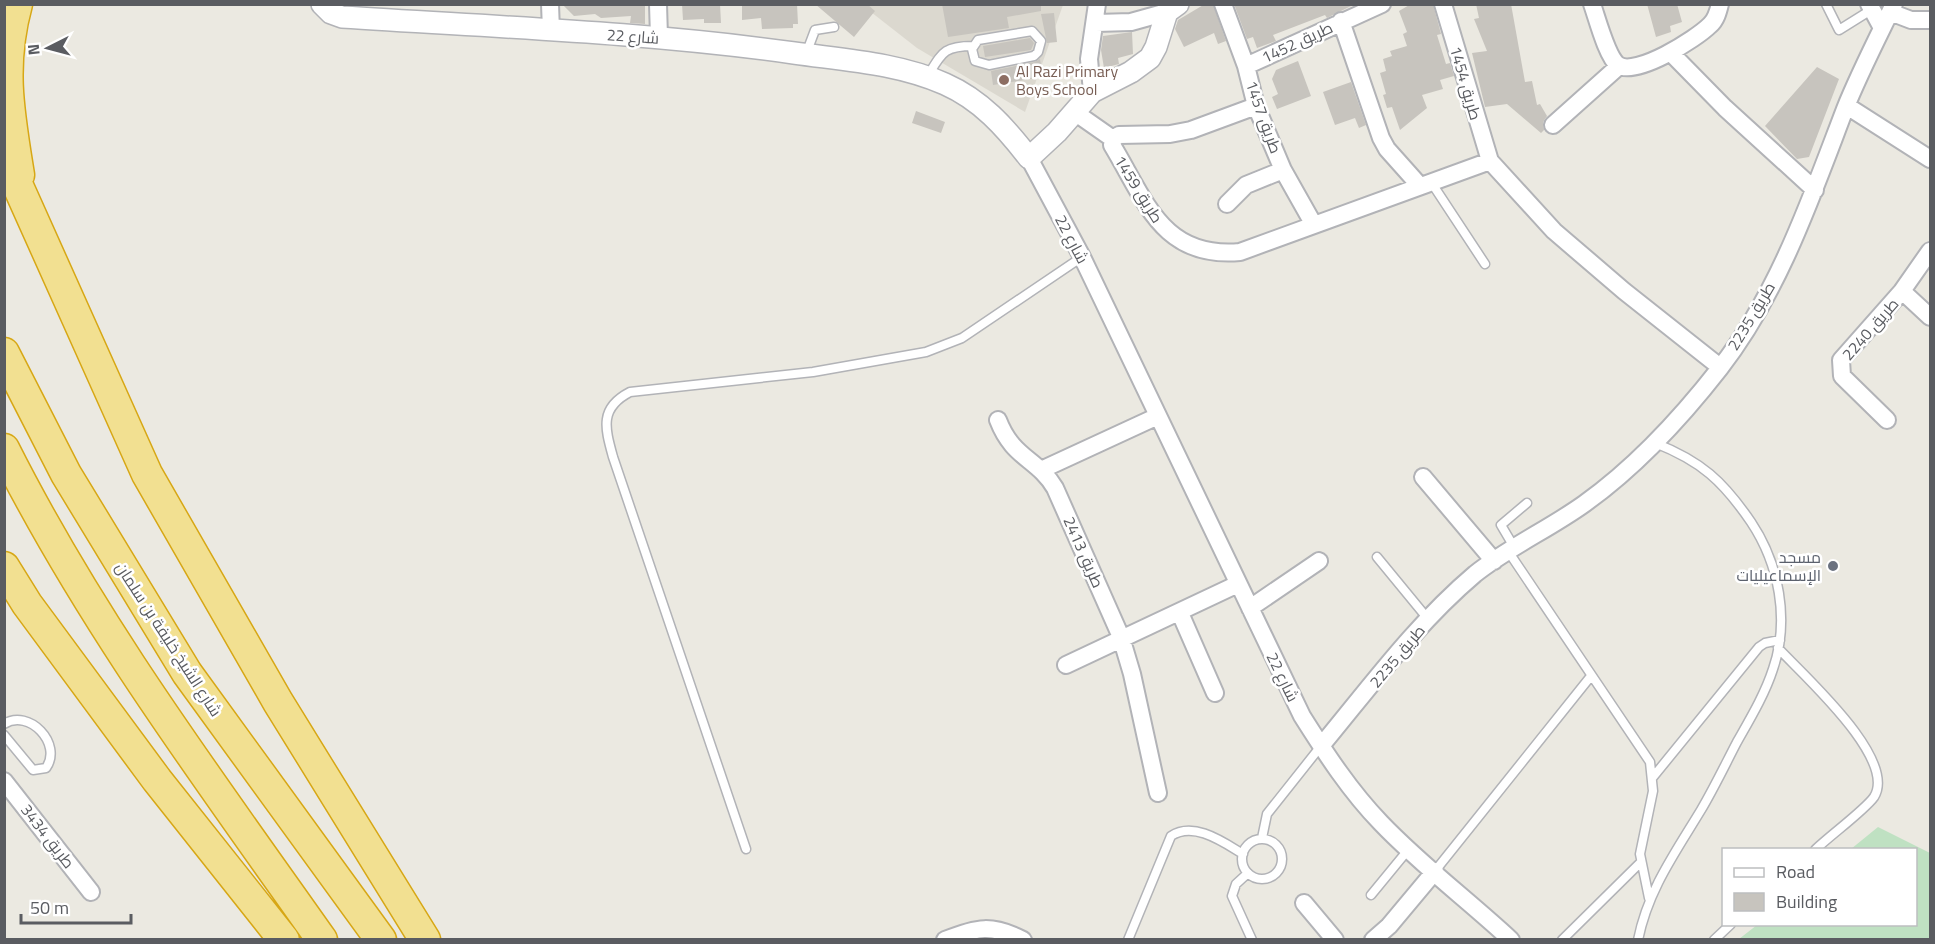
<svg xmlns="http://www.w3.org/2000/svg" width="1935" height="944" viewBox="0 0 1935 944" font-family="'Titillium Web',Cairo,sans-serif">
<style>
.education{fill:#dbd8cf}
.green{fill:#bfe1c2}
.building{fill:#c7c4be}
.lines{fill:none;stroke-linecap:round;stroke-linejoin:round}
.service-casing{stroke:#b2b3b7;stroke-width:11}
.minor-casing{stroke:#b2b3b7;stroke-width:20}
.tertiary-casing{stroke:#b2b3b7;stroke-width:24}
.motorway-casing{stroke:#d7a715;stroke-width:33}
.service{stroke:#fff;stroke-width:8}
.minor{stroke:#fff;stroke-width:16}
.tertiary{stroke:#fff;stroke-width:21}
.motorway{stroke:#f2e091;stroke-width:30}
.education-dot{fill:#8d6e63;stroke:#fff;stroke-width:2}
.worship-dot{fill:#6b7280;stroke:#fff;stroke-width:2}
.labels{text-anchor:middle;stroke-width:5;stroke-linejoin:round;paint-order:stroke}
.street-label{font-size:16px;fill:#5a5c61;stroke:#fff}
.education-label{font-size:16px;fill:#785e54;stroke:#fff;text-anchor:start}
.worship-label{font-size:16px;fill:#5b616d;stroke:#fff;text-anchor:end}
</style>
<rect width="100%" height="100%" fill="#ebe9e1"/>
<path class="education" d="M862 5H1063L1025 112 917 48Z"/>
<path class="green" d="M1878 827 1930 853V939H1739L1757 925 1916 924V850L1851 849Z"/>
<path class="building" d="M562 4H645V24L630 23 631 16 601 18 595 14 574 16Z
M682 4H720L721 23H704V19L683 20Z
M742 4H797L798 24H793V28L762 29 761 18 742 20Z
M815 4H867L875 11 854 37Z
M942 4H1041V11L1007 17 1009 28 948 37Z
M1205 4H1213L1226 41 1218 44 1214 33 1184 47 1175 29 1178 20Z
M1234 4H1351V6L1327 18 1325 15 1273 35 1276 41 1257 48 1253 37 1247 39Z
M1411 4H1433L1441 34 1437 35 1446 64 1450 63 1454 76 1440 80 1443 89 1422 95 1427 108 1400 130 1392 107 1387 108 1383 95 1386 94 1380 73 1386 71 1383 59 1392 56 1390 51 1407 46 1403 34 1407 32 1399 11Z
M1476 4H1511L1525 82 1532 81 1537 105 1540 104 1547 116 1543 122 1544 130 1541 133 1507 104 1485 107 1472 53 1487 51 1474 19 1479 18Z
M1647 4H1677L1682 22 1670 26 1671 32 1656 37Z
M1054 13 1057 42 1047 43 1041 14Z
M1132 32 1133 54 1118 58 1119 64 1104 68 1101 50 1103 36Z
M1030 38 1034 43 1031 50 985 57 983 46Z
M1040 59 1043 77 993 85 991 71 1035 62Z
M1298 61 1311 96 1277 109 1272 97 1278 94 1272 79 1276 70Z
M1817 67 1839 79 1809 157 1797 159 1765 126Z
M1351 82 1366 125 1359 128 1355 118 1335 125 1323 92Z
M916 111 945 122 941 133 912 123Z"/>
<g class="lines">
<defs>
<path id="service" d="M1826 4 1839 30 1871 10
M1032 31 1041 41 1038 52 1034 56 989 65 975 61 972 49 978 40Z
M806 54 815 30 834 27
M927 77C942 53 943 46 973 46
M1431 182 1485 264
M1514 547 1501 525 1527 503
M1508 551 1650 762 1653 791 1640 854 1649 898
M1377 557 1428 619
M1778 648C1803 675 1898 759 1874 797 1865 810 1828 837 1815 850
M4 724C29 708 63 744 46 768L33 770 4 735
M1653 777 1759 647 1765 643 1780 640
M1262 838 1267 814 1321 746
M1242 859a20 20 0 1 1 40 0a20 20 0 1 1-40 0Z
M746 849 613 457C605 428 599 408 630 392L813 372 926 352 962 338 1082 257
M1435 871 1591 676
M1248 873 1236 884 1232 896 1252 940
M1371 895 1408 850
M1128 940 1171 836C1194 821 1223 842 1243 854
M1562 940 1641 862
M1638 940C1648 890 1675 853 1701 810 1714 788 1725 765 1737 742 1750 719 1765 694 1773 669 1790 620 1779 564 1751 522 1723 481 1701 461 1655 443
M1714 940 1731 924"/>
<path id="minor" d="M550 4 551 31
M658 4 659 37
M1223 4 1246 66 1256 106 1283 170 1314 225
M1443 4 1490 161 1554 231 1624 291 1720 367
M1592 4C1597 18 1607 57 1618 65 1636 77 1696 39 1710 25 1716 20 1718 12 1720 4
M1869 4 1882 28
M1890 12 1911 20H1930
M1341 21 1381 138 1387 149 1420 186
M1096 23 1131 22 1167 12
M1671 53 1725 108 1815 190
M1246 66 1382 4
M1092 92 1089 59 1097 4
M1256 106 1191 130 1170 134 1119 135 1113 139 1112 145C1146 201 1162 259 1240 252L1490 161
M1847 106 1930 159
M1073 111 1113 139
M1553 125 1619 66
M1029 158 1082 257 1302 716C1326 754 1350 791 1381 823 1421 865 1468 900 1511 940
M1227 204 1246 185 1283 170
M1902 291 1930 317
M998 420C1013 459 1037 458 1055 488L1121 637 1132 674 1158 793
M1887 420 1842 376 1841 360 1902 291 1930 251
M1041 470 1158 416
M1423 477 1494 561
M1250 608 1319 561
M1180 613 1215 693
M1066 665 1238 584
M1321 746C1370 687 1416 624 1475 574 1509 547 1549 529 1584 504 1636 467 1681 418 1720 368 1779 292 1811 198 1845 109 1859 74 1877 39 1894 4
M4 781 91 892
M1304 903 1335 940
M945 940C977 927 992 924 1023 940
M1373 940 1389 926 1435 871"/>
<path id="tertiary" d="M322 4 331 13 342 17C493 27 645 32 794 53 844 60 898 63 945 84 981 100 1005 127 1029 158L1057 132 1092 92 1131 72 1150 58 1156 47 1167 12 1178 4"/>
<path id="motorway" d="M17 4C0 66 9 113 19 175
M4 155 147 474 278 702 425 940
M4 353 66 474 187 673 381 940
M4 449C92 624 210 781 322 940
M4 567 27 604 157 780 284 940"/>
</defs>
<use href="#service" class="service-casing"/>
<use href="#minor" class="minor-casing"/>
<use href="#tertiary" class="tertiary-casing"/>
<use href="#motorway" class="motorway-casing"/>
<use href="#service" class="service"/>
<use href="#minor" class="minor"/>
<use href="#tertiary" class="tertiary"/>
<use href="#motorway" class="motorway"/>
</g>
<circle class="education-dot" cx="1004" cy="80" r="6"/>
<circle class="worship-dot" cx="1833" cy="566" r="6"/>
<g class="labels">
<g class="street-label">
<text transform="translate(633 36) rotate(4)" y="6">شارع 22</text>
<text transform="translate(1297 42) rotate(-25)" y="6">طريق 1452</text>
<text transform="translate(1466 83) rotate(74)" y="6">طريق 1454</text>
<text transform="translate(1264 117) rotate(70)" y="6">طريق 1457</text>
<text transform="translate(1139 189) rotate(58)" y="6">طريق 1459</text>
<text transform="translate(1072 239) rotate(62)" y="6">شارع 22</text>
<text transform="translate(1751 316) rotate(-59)" y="6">طريق 2235</text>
<text transform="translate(1870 329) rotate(-49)" y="6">طريق 2240</text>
<text transform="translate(1084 552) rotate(66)" y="6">طريق 2413</text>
<text transform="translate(169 639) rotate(57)" y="6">شارع الشيخ خليفة بن سلمان</text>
<text transform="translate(1397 656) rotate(-50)" y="6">طريق 2235</text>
<text transform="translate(1283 677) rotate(64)" y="6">شارع 22</text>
<text transform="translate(48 836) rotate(52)" y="6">طريق 3434</text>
</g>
<g class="education-label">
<text x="1016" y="77">Al Razi Primary<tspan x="1016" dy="18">Boys School</tspan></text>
</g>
<g class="worship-label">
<text x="1821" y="563">مسجد<tspan x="1821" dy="18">الإسماعيليات</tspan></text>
</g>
</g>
<rect width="1935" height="944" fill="none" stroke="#5a5c61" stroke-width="12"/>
<rect x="1722" y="848" width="195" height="78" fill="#ffffff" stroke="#bdbec0" stroke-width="1.5"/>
<rect x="1734" y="868" width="30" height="9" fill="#ffffff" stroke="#bdbec0" stroke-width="1.5"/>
<text x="1776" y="878" font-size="18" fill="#5a5c61">Road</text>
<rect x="1734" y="893" width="30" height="18" fill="#c7c4be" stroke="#bdbec0" stroke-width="1.5"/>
<text x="1776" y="908" font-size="18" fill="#5a5c61">Building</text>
<g transform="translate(48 48) rotate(264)" stroke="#ffffff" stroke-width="4.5" paint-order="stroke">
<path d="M0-4.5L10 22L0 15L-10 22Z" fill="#5a5c61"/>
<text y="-9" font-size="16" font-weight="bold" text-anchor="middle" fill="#5a5c61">N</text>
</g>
<path d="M21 914v9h110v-9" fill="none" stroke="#5a5c61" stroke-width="3"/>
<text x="30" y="914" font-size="18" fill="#5a5c61" stroke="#ffffff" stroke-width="4.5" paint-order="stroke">50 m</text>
</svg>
